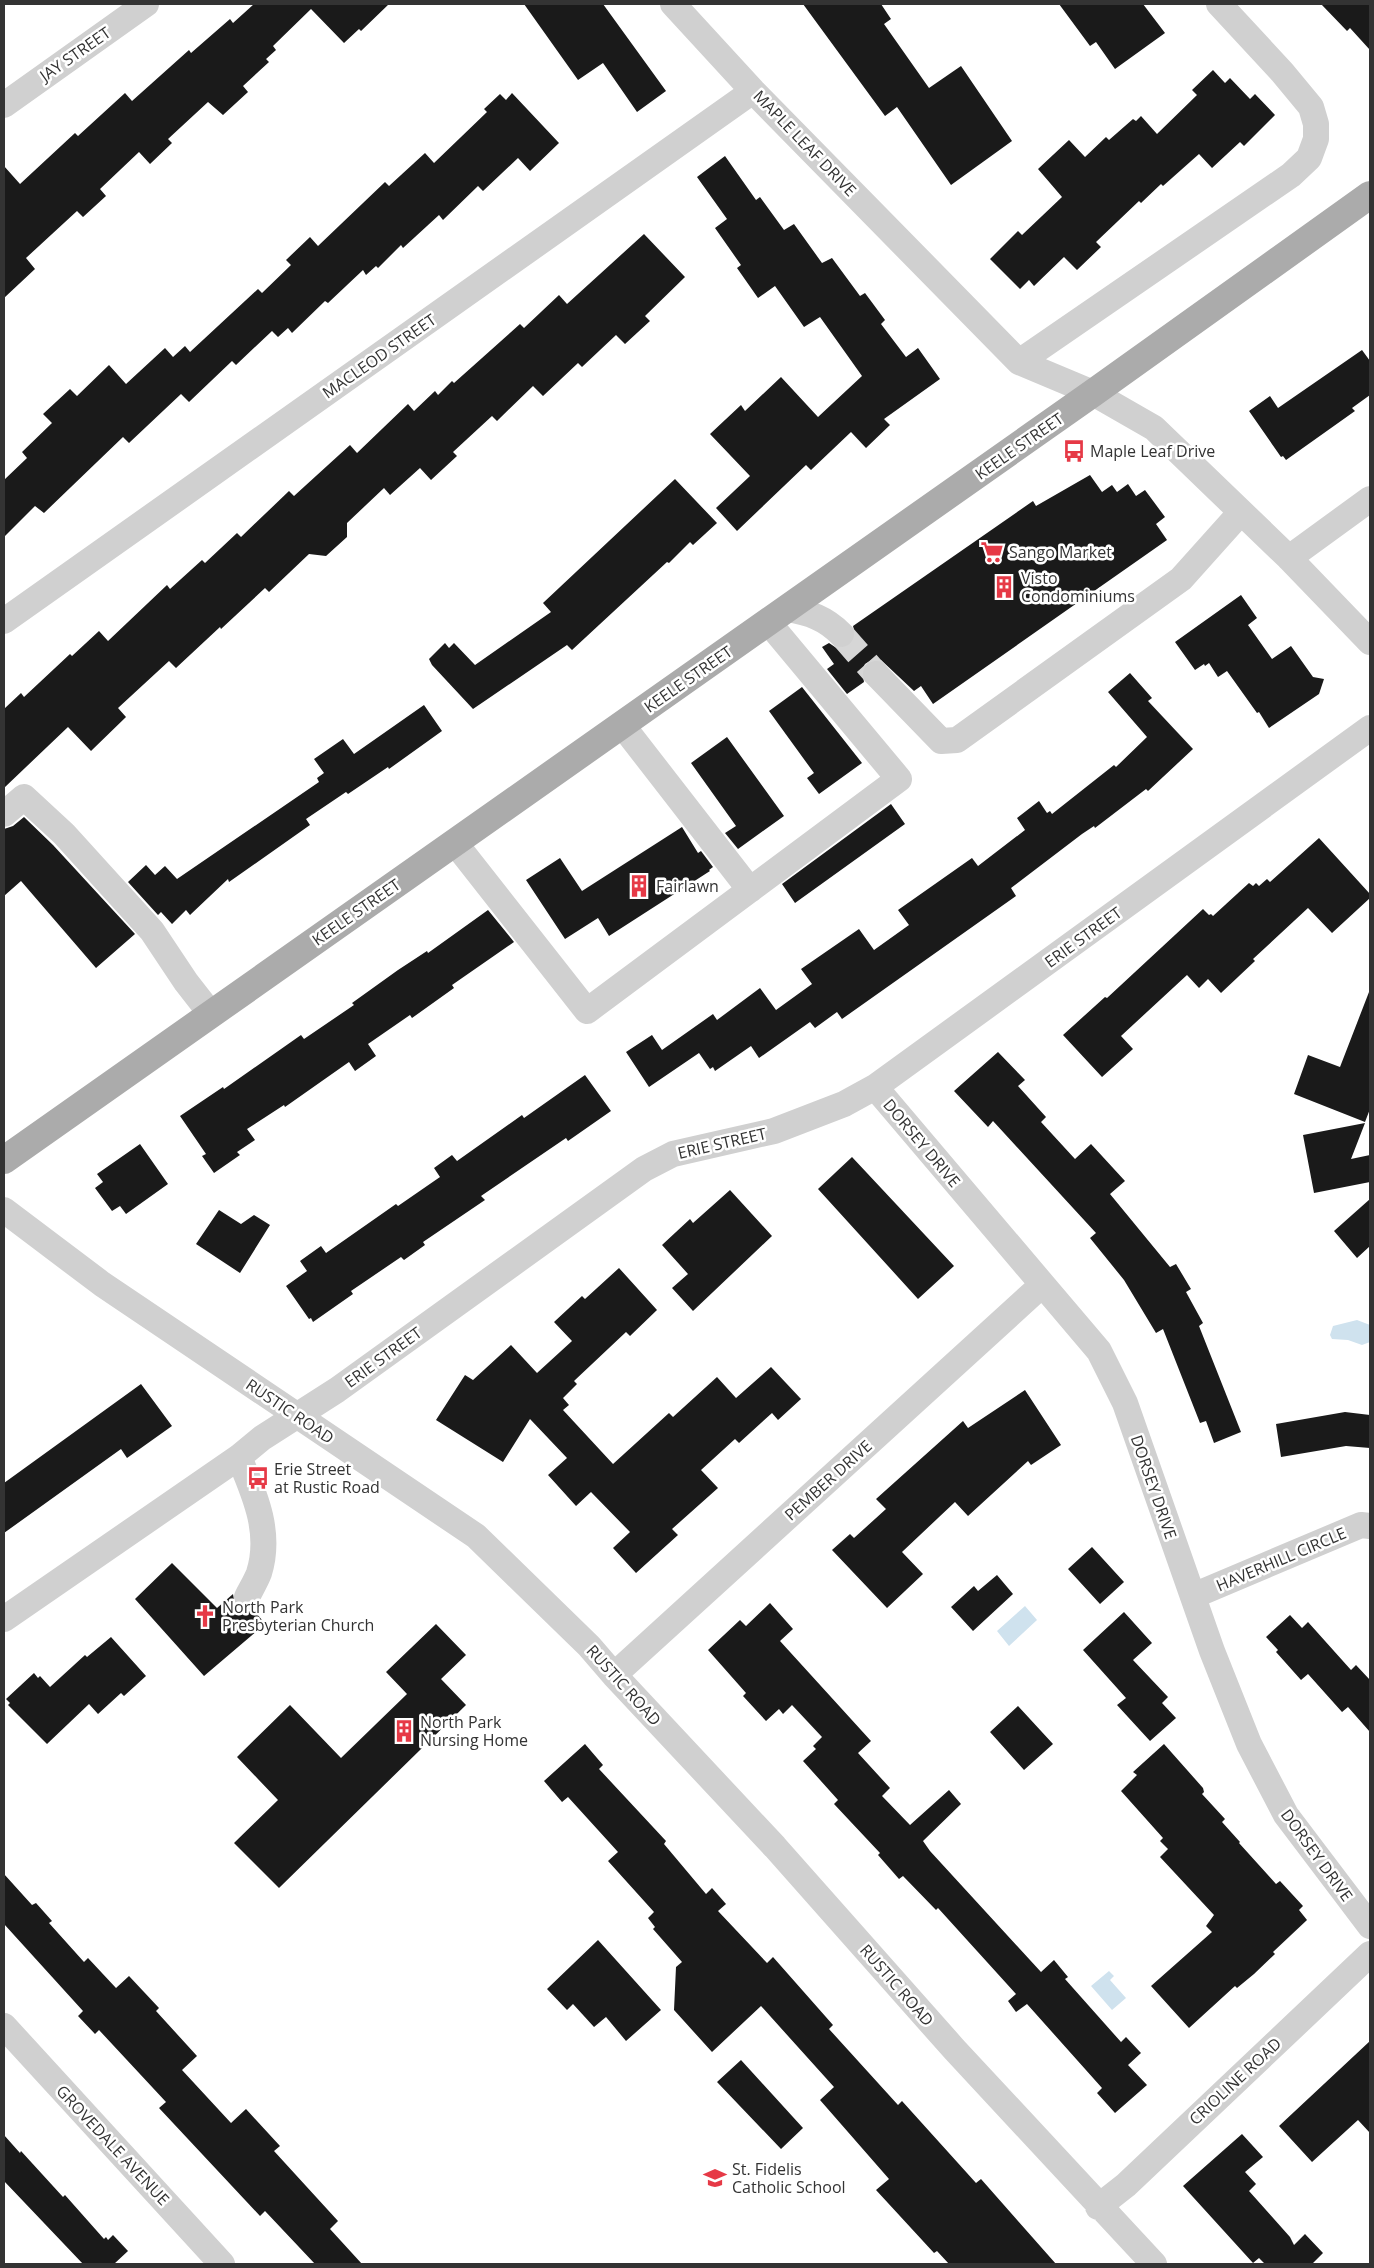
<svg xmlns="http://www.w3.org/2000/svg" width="1374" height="2268" viewBox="0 0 1374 2268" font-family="'Open Sans',sans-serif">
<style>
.water{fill:#cfe2ee}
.building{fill:#1a1a1a}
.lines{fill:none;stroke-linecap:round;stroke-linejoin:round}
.minor-tunnel{stroke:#d6d6d6;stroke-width:26;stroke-dasharray:26 13;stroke-linecap:butt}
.minor{stroke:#d0d0d0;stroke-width:26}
.major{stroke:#ababab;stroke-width:28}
.labels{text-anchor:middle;stroke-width:5;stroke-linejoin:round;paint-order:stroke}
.street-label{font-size:16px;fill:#333;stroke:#fff}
.poi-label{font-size:16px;fill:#333;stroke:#fff;text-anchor:start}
</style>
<rect width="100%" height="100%" fill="#fff"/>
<path class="water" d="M1357 1320 1370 1325V1342L1362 1345 1348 1340 1332 1339 1330 1335 1333 1326Z
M1025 1606 1037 1620 1009 1646 997 1631Z
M1109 1971 1114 1976 1110 1980 1126 1998 1112 2010 1091 1986Z"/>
<path class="building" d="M254 4H389L361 31 359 29 344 43 311 9 273 46 276 50 266 59 269 62 243 86 248 92 223 115 208 102 168 139 172 143 150 164 139 152 100 189 106 196 83 217 77 211 26 258 35 269 4 298V166L20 184 75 133 78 136 125 93 132 101 189 50 191 53 230 19 233 23Z
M524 4H603L666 91 637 112 603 63 578 80Z
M803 4H881L891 19 884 24 929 88 961 66 1012 141 951 185 897 107 885 116Z
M1059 4H1143L1165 33 1115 69 1096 42 1090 46Z
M1321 4H1370V50L1350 28 1347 31Z
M1213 70 1225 83 1230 78 1250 99 1255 94 1275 115 1244 146 1240 142 1212 168 1199 154 1163 186 1161 184 1141 203 1139 201 1096 242 1101 247 1077 270 1064 257 1034 286 1029 280 1020 289 990 259 1018 231 1022 235 1062 197 1038 169 1069 140 1085 157 1106 137 1109 140 1133 119 1136 121 1141 116 1157 134 1197 95 1192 90Z
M512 93 559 143 530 171 518 158 483 191 478 186 443 220 439 215 403 248 401 245 378 268 376 266 366 275 363 270 328 303 325 301 292 333 288 328 278 337 272 331 236 365 232 361 189 402 181 394 129 443 123 437 44 513 35 506 4 537V480L27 458 22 452 52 423 43 414 70 389 77 396 109 365 126 384 165 348 173 357 185 346 190 352 258 289 262 293 291 265 286 260 310 237 318 246 385 182 389 186 425 153 434 163 487 112 484 109 500 94 506 100Z
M725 156 756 200 760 197 784 230 794 224 822 263 832 258 860 296 865 293 885 320 881 324 906 357 918 348 940 379 884 419 890 425 866 448 851 432 811 470 806 465 737 531 716 508 750 476 710 434 741 405 745 411 781 377 818 417 862 376 820 317 804 327 775 286 758 298 737 268 741 265 715 228 727 219 697 177Z
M644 234 685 277 645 316 650 321 625 344 616 335 582 367 578 363 543 396 533 386 497 421 492 416 453 452 457 456 431 480 420 468 390 495 384 488 347 523V537L326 556 309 554 269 592 265 588 221 629 220 627 176 668 169 661 118 708 126 717 91 751 68 727 4 788V709L21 693 24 697 70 654 72 656 99 631 108 641 167 585 170 589 202 560 205 563 237 533 241 537 289 491 294 496 350 445 357 453 408 404 414 411 435 391 438 395 452 381 454 383 520 324 524 328 559 295 567 304Z
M1362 350 1370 361V395L1352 408 1355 411 1286 460 1283 456 1281 457 1249 411 1270 396 1278 408Z
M1090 475 1102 492 1112 485 1117 492 1128 484 1136 496 1145 490 1165 517 1156 524 1167 540 933 704 921 686 914 691 881 660 873 659 865 664 862 670 864 682 847 694 827 669 834 664 822 647 829 643 838 649 846 648 852 644 856 637 853 626 1033 501 1036 506Z
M675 479 717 523 693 545 690 542 669 563 667 562 572 650 567 645 473 709 432 665 429 659 445 643 449 648 454 643 475 665 551 612 543 603Z
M1241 595 1257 618 1248 625 1272 659 1291 646 1313 677 1324 679 1319 694 1269 728 1259 712 1257 713 1227 671 1218 677 1209 663 1205 666 1204 664 1195 670 1175 642Z
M1130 673 1152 698 1148 701 1193 749 1148 791 1146 789 1095 828 1094 826 1082 834 1011 888 1016 896 842 1019 837 1012 815 1028 810 1022 759 1058 751 1046 715 1071 713 1067 710 1069 699 1053 649 1087 626 1052 652 1035 662 1050 713 1014 717 1020 760 988 776 1010 812 984 801 969 859 929 874 950 909 925 898 910 972 858 978 866 1025 830 1017 818 1039 801 1047 813 1050 811 1052 814 1114 765 1116 767 1147 737 1108 692Z
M802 687 862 763 819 794 807 778 814 773 769 711Z
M424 705 442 731 389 769 388 767 348 794 346 792 306 819 310 825 229 882 228 879 190 915 186 910 172 924 161 912 158 915 128 882 146 865 155 875 165 866 177 879 319 782 317 778 324 773 314 759 343 739 354 754Z
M727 737 784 816 738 849 725 833 736 826 691 763Z
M891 804 905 824 795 903 782 884Z
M24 817 53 845 135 934 96 968 21 881 4 896V829L13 826Z
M682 827 698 853 701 851 713 867 709 870 710 871 609 936 598 918 565 939 526 880 560 858 582 891Z
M1319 838 1370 894V898L1332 933 1308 908 1253 959 1255 961 1221 993 1208 979 1199 988 1187 975 1121 1036 1133 1049 1102 1077 1063 1035 1105 997 1107 998 1203 909 1209 915 1211 914 1213 916 1249 883 1253 886 1256 883 1259 886 1267 879 1270 882Z
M488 910 514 942 452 985 454 988 412 1018 410 1015 368 1044 376 1056 355 1071 349 1062 285 1107 284 1105 247 1129 255 1140 237 1152 240 1155 214 1173 202 1156 206 1154 180 1116 223 1087 224 1089 301 1035 304 1039 354 1005 352 1003 398 970 427 951 428 953Z
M1369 992 1370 1109 1365 1122 1294 1094 1308 1055 1340 1067Z
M998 1052 1025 1080 1018 1086 1046 1117 1041 1122 1075 1159 1091 1144 1125 1181 1110 1194 1170 1267 1176 1264 1191 1289 1186 1292 1203 1323 1199 1326 1241 1432 1214 1443 1206 1421 1200 1423 1163 1329 1156 1333 1124 1280 1090 1238 1096 1233 993 1121 988 1127 954 1091Z
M585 1075 611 1111 568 1141 566 1138 481 1196 485 1200 423 1242 425 1245 404 1260 401 1257 351 1291 353 1294 313 1322 311 1318 309 1319 286 1286 307 1271 300 1261 321 1246 326 1253 396 1204 398 1206 440 1177 434 1168 452 1155 457 1161 522 1115 524 1118Z
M1365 1123 1351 1159 1370 1155V1182L1314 1193 1303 1135Z
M140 1144 168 1184 126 1214 120 1206 112 1211 95 1188 103 1182 97 1174Z
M852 1157 954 1266 918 1299 818 1189Z
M730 1190 772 1236 693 1311 672 1288 688 1274 662 1245 690 1219 693 1223Z
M1370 1199V1246L1357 1258 1334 1231Z
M219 1210 241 1224 254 1215 270 1225 240 1273 196 1244Z
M619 1268 657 1310 630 1336 626 1332 574 1381 577 1384 563 1398 569 1405 563 1410 613 1464 669 1413 673 1417 717 1377 736 1398 771 1367 801 1399 778 1420 772 1413 739 1443 735 1439 701 1470 718 1488 672 1529 678 1535 636 1573 613 1548 630 1532 591 1492 576 1506 548 1475 567 1458 530 1419 503 1462 436 1420 465 1375 473 1380 511 1345 537 1373 572 1341 554 1322 582 1296 585 1299Z
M141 1384 172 1426 127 1458 121 1449 4 1533V1483Z
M1025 1390 1061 1445 1031 1465 1028 1461 968 1516 955 1502 902 1552 923 1574 887 1608 832 1550 850 1534 854 1538 886 1509 876 1499 963 1421 968 1428Z
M1345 1412 1370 1415V1448L1346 1446 1281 1457 1276 1424Z
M1092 1547 1124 1582 1100 1604 1068 1569Z
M172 1563 217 1608 233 1594 235 1606 241 1611 247 1612 254 1610 265 1624 204 1676 135 1599Z
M997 1575 1013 1594 973 1631 951 1607 974 1586 978 1591Z
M770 1603 793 1629 780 1641 871 1741 858 1753 890 1788 882 1796 910 1825 949 1790 961 1804 923 1841 930 1851 1041 1972 1054 1960 1068 1977 1065 1979 1121 2042 1126 2037 1141 2053 1128 2065 1147 2085 1115 2113 1097 2093 1102 2088 1027 2004 1016 2012 1008 2001 1016 1994 938 1908 936 1910 903 1876 899 1879 878 1855 880 1853 834 1804 838 1800 803 1761 816 1749 813 1746 822 1737 792 1705 783 1714 779 1709 766 1721 743 1696 746 1693 708 1650 740 1620 746 1626Z
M1124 1612 1152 1643 1133 1660 1168 1697 1162 1703 1176 1718 1150 1741 1117 1705 1126 1698 1083 1650Z
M1290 1615 1302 1628 1308 1622 1351 1670 1356 1665 1370 1680V1732L1348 1707 1342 1712 1308 1674 1301 1680 1276 1652 1278 1650 1266 1637Z
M436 1624 466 1655 441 1679 466 1705 279 1888 234 1843 278 1800 237 1757 290 1705 341 1758 407 1694 386 1672Z
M111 1637 146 1676 124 1696 121 1693 98 1714 89 1704 47 1744 8 1705 10 1703 6 1699 34 1673 38 1678 40 1676 50 1687 85 1655 87 1657Z
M1018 1706 1053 1744 1024 1770 990 1732Z
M585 1744 603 1765 599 1769 666 1841 664 1844 706 1894 712 1888 726 1904 718 1911 767 1963 773 1957 833 2025 829 2029 898 2105 902 2101 976 2183 981 2179 1056 2264H949L937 2251 934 2253 876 2190 889 2179 820 2100 834 2087 761 2006 712 2052 674 2010 676 1967 682 1962 653 1929 655 1927 648 1918 654 1912 608 1861 618 1852 568 1797 562 1802 544 1781Z
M1164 1744 1203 1788 1204 1792 1202 1794 1225 1819 1222 1822 1240 1842 1239 1843 1276 1884 1280 1881 1303 1906 1299 1910 1307 1920 1273 1952 1275 1954 1254 1974 1237 1988 1235 1986 1189 2028 1151 1986 1212 1932 1206 1926 1214 1915 1160 1857 1168 1849 1160 1841 1163 1838 1121 1791 1137 1775 1133 1772Z
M4 1874 32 1905 36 1903 52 1921 49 1923 84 1962 88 1958 116 1988 129 1976 159 2008 156 2011 197 2056 182 2070 231 2123 246 2109 280 2146 274 2151 338 2221 330 2229 362 2264H315L265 2211 260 2216 159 2108 166 2102 99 2030 95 2034 78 2016 83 2011 4 1924Z
M598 1940 661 2010 626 2041 606 2017 594 2027 573 2004 567 2010 547 1989Z
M1370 2041V2133L1358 2120 1312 2162 1279 2126Z
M741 2060 803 2128 781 2149 717 2082Z
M1242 2134 1263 2157 1245 2172 1256 2184 1249 2191 1290 2237 1294 2245 1305 2234 1323 2253 1312 2264H1265L1259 2258 1253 2263 1183 2186Z
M4 2135 20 2153 21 2151 63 2197 65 2195 104 2239 106 2237 108 2240 113 2235 128 2251 114 2264H83L4 2181Z"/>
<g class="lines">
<path class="minor-tunnel" d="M841 634 876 674"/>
<path class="minor" d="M673 4 753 91 1019 362 1093 393 1154 428 1289 558 1370 642
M4 105 146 4
M1019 362 1291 175 1309 158 1316 139V124L1311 107 1282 72 1219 4
M1289 558 1370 499
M787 609C810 613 825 618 841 634
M4 621 753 91
M876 674 941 741 957 740 1181 579 1241 512
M622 725 750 890
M4 814 24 797 64 834 152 931 186 982 211 1014
M455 843 587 1011 899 779 768 622
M875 1087 1099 1351 1125 1403 1212 1651 1249 1744 1286 1815 1370 1926
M4 1210 102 1284 476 1536 589 1646 614 1675 775 1847 954 2049 1154 2264
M239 1457C254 1493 272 1532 259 1573 256 1581 251 1589 247 1597
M1193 1596 1361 1525 1370 1526
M4 1619 239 1457 262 1438 337 1390 644 1169 673 1154 774 1131 844 1104 875 1087 1370 728
M614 1675 1042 1285
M4 2026 222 2264
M1098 2207 1126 2185 1370 1954"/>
<path class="major" d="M4 1160 1093 393 1370 195"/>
</g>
<defs>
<symbol id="bus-bare" viewBox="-9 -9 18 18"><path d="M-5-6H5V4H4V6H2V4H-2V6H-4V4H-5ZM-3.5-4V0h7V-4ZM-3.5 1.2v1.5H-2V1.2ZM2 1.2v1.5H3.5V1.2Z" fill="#e63946" stroke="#fff" stroke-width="2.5" paint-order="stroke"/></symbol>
<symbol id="supermarket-bare" viewBox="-9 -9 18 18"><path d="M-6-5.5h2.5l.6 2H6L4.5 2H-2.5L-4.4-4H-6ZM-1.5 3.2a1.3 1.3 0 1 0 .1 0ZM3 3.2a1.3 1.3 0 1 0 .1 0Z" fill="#e63946" stroke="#fff" stroke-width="2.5" paint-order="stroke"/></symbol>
<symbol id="building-bare" viewBox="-9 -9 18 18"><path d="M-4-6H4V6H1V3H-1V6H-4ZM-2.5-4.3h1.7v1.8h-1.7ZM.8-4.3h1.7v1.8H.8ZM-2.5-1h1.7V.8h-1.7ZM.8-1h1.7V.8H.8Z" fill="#e63946" stroke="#fff" stroke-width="2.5" paint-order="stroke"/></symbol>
<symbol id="church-bare" viewBox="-9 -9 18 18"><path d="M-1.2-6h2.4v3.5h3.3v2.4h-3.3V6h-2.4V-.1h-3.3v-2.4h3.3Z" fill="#e63946" stroke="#fff" stroke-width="2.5" paint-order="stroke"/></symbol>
<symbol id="school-bare" viewBox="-9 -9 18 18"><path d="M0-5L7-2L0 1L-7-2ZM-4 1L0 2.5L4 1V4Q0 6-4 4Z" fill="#e63946" stroke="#fff" stroke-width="2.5" paint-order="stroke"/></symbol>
</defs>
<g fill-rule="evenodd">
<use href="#bus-bare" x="1058" y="435" width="32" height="32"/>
<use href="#supermarket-bare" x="976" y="536" width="32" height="32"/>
<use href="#building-bare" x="988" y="571" width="32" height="32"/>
<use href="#building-bare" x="623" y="870" width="32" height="32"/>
<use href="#bus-bare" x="242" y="1462" width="32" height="32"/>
<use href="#church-bare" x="189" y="1600" width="32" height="32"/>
<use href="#building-bare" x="388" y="1715" width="32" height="32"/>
<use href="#school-bare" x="699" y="2162" width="32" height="32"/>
</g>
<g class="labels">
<g class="street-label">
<text transform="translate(75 54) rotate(-35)" y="6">JAY STREET</text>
<text transform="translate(805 143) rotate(46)" y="6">MAPLE LEAF DRIVE</text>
<text transform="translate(379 356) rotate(-35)" y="6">MACLEOD STREET</text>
<text transform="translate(1019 446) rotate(-35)" y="6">KEELE STREET</text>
<text transform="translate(688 679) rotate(-35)" y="6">KEELE STREET</text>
<text transform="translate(356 912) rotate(-35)" y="6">KEELE STREET</text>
<text transform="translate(1083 937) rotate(-36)" y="6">ERIE STREET</text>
<text transform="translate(722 1143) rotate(-13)" y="6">ERIE STREET</text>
<text transform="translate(922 1143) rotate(50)" y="6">DORSEY DRIVE</text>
<text transform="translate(383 1357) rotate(-36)" y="6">ERIE STREET</text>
<text transform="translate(290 1411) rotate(34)" y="6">RUSTIC ROAD</text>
<text transform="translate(828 1480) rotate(-42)" y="6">PEMBER DRIVE</text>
<text transform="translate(1154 1487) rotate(71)" y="6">DORSEY DRIVE</text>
<text transform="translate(1281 1559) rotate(-23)" y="6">HAVERHILL CIRCLE</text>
<text transform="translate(624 1685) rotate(48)" y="6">RUSTIC ROAD</text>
<text transform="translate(1317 1855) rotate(54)" y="6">DORSEY DRIVE</text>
<text transform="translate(897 1985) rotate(49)" y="6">RUSTIC ROAD</text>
<text transform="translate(1235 2081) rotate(-43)" y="6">CRIOLINE ROAD</text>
<text transform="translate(113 2145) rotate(47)" y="6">GROVEDALE AVENUE</text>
</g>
<g class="poi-label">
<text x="1090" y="457">Maple Leaf Drive</text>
<text x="1009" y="558">Sango Market</text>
<text x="1021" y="584">Visto<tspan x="1021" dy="18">Condominiums</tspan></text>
<text x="656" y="892">Fairlawn</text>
<text x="274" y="1475">Erie Street<tspan x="274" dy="18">at Rustic Road</tspan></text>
<text x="222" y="1613">North Park<tspan x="222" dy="18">Presbyterian Church</tspan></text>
<text x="420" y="1728">North Park<tspan x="420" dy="18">Nursing Home</tspan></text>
<text x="732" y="2175">St. Fidelis<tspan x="732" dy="18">Catholic School</tspan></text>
</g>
</g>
<rect width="1374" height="2268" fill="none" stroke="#333333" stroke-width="10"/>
</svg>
